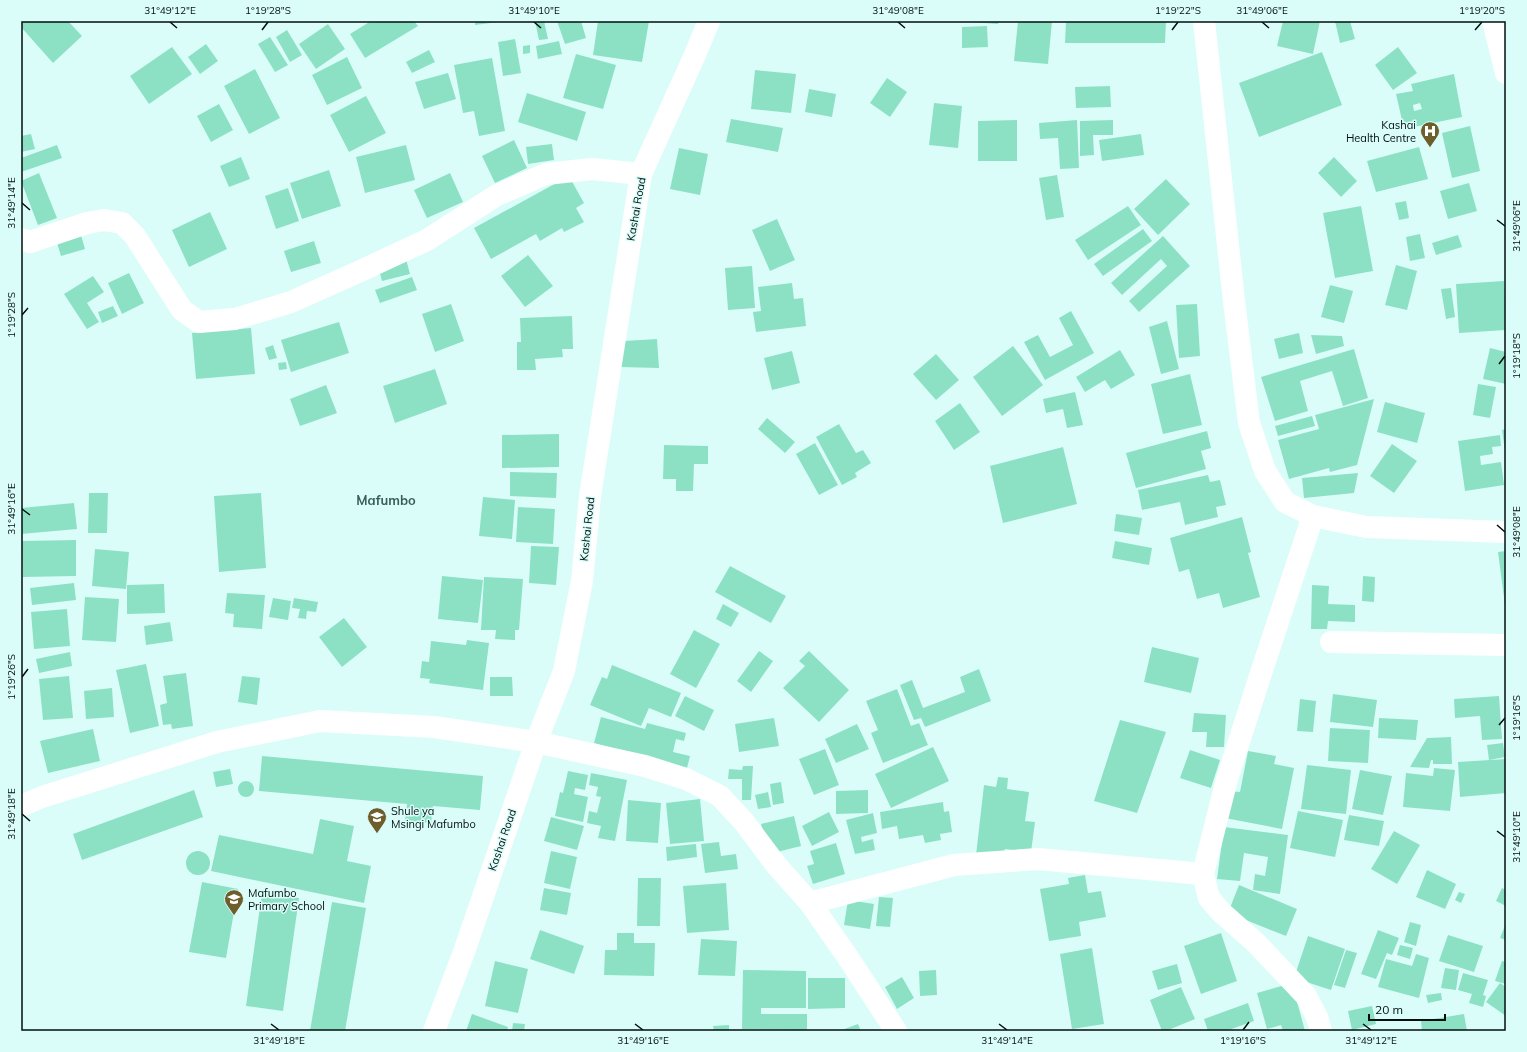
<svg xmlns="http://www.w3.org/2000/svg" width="1527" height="1052" viewBox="0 0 1527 1052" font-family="Mulish,sans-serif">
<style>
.building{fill:#8ce1c5;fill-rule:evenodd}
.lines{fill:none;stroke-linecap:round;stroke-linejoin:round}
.minor{stroke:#fff;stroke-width:22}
.tertiary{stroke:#fff;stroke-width:22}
.ticks{fill:none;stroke:#020f0e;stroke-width:1.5}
.labels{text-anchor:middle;stroke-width:3;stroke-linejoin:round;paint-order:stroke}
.poi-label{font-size:11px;fill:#020f0e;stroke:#dbfdfa;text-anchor:start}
.street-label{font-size:11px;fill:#020f0e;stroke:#dbfdfa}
.quarter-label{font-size:13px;font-weight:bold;fill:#385f5d;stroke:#dbfdfa}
.neatline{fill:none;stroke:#020f0e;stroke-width:1.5}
.ticks-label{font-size:10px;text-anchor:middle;fill:#020f0e}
</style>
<rect width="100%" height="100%" fill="#dbfdfa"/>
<path class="building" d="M23 21H68L82 36 53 63 21 27V23Z
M371 21H414L418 26 365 58 350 34Z
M475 21H498V22L475 25Z
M535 21H544L548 39 539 40Z
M557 21H581L586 38 565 44Z
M598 21H649L642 62 593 55Z
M969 21H999L998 24 969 22Z
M1018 21H1052L1048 64 1014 61Z
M1066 21H1166L1165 43H1065Z
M1283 21H1320L1313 54 1277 46Z
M1335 21H1350L1355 39 1340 43Z
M328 24 345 49 316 69 299 44Z
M987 26 988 47 962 48V27Z
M287 30 302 55 290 62 276 37Z
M270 37 288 65 275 72 258 44Z
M515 39 521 73 503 76 498 42Z
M559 41 562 54 538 59 536 46Z
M206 44 218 61 200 74 188 57Z
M530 45V53L523 54V46Z
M172 47 192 74 149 104 130 76Z
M1398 47 1417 73 1393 90 1375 65Z
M429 50 435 62 412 73 406 62Z
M1322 52 1342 105 1259 137 1239 83Z
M576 54 616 65 603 109 563 98Z
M347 57 362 88 327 105 312 75Z
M492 58 505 131 479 136 474 111 463 113 454 65Z
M255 69 280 118 249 134 224 86Z
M755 70 796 74 791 113 751 109Z
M448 73 456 99 424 109 415 82Z
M1454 74 1462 117 1404 129 1396 94 1413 91 1411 84ZM1420 103 1422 109 1414 111 1413 105Z
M887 78 907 92 890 117 870 103Z
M1110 86 1111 107 1076 108 1075 87Z
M809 89 836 94 832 117 805 112Z
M527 93 586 112 577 141 518 122Z
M366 96 386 133 349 152 330 115Z
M934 103 962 106 958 148 929 145Z
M219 104 233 130 211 142 197 116Z
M731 119 783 128 778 152 726 142Z
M1017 120V161H978V121Z
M1077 120 1079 168 1060 169 1058 138 1040 139 1039 123Z
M1113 120V135H1093L1094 155 1080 156V121Z
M1470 126 1480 171 1452 178 1442 133Z
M31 134 35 149 21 152V136Z
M1141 134 1144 155 1102 161 1099 140Z
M514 140 527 168 495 183 482 156Z
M552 144 554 160 528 164 526 147Z
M57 145 62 158 21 172V158Z
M406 145 415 180 365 193 356 157Z
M1419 147 1428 179 1376 192 1367 161Z
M679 148 708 154 700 195 670 189Z
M241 157 250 179 229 187 220 166Z
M1334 157 1357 181 1341 197 1318 173Z
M329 170 341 206 302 219 290 183Z
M39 173 57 218 38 225 21 181Z
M450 173 463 202 427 218 414 190Z
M1057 175 1064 217 1046 220 1039 178Z
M569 176 584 203 576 208 584 222 564 232 562 228 540 241 536 234 491 259 474 228Z
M1166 179 1190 204 1158 235 1134 209Z
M1469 183 1477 211 1448 219 1440 191Z
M288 188 299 221 276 229 265 196Z
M1406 201 1409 218 1399 220 1395 203Z
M1128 206 1141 225 1088 260 1075 240Z
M1361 206 1373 271 1335 278 1323 213Z
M210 212 227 249 189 267 172 230Z
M777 219 795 260 770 271 752 230Z
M1143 229 1152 241 1103 276 1094 264Z
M1420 234 1425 258 1410 261 1406 237Z
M81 235 85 249 61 256 57 243Z
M1458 235 1462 247 1436 255 1432 243Z
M1163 236 1190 266 1139 312 1129 301 1167 266 1161 259 1122 295 1111 283Z
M314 241 321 263 291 272 284 251Z
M528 255 553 286 525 307 501 276Z
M406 259 410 274 382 281 378 266Z
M1396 265 1417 271 1407 310 1385 305Z
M752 266 755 308 728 310 725 268Z
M129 273 144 303 122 314 108 283Z
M93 276 104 292 87 303 99 322 87 329 64 294Z
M412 277 417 290 380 303 375 290Z
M1504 281 1506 330 1459 333 1456 284Z
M792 283 794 299 803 298 806 326 756 332 753 312 761 311 758 287Z
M1330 285 1353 291 1344 323 1321 317Z
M1451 288 1455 317 1446 319 1441 289Z
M451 304 464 341 435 352 422 314Z
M1197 304 1200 356 1179 358 1176 305Z
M113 306 118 316 102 323 98 312Z
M1071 311 1094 353 1045 380 1024 342 1038 335 1050 357 1073 345 1059 318Z
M572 316 573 349H562L563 357 535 359 536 370H517V342H521L520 318Z
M1167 321 1179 369 1161 374 1149 327Z
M339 322 349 353 291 372 281 340Z
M251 328 255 374 196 379 192 333Z
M1299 333 1303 353 1279 359 1274 339Z
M1311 335 1342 336 1344 346 1316 354Z
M657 339 659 368 620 367 624 341Z
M273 345 277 358 269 360 265 348Z
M1013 346 1043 385 1002 416 973 377Z
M1490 348 1506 352V384L1483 379Z
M1354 349 1368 398 1343 406 1332 371 1300 381 1308 411 1275 421 1261 377Z
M1120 350 1135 375 1111 389 1105 380 1085 392 1076 377Z
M792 351 800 383 772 390 764 358Z
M936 354 959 380 936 400 913 374Z
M286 362 287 369 279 370 278 363Z
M435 369 447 404 395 423 383 386Z
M1190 374 1202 425 1163 434 1151 384Z
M1478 384 1496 387 1490 418 1473 415Z
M326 385 337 413 300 426 290 399Z
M1075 392 1083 425 1067 428 1063 409 1046 413 1043 399Z
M1374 399 1357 465 1330 472 1329 468 1289 479 1278 440 1319 429 1315 415Z
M1385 402 1425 413 1417 443 1377 432Z
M960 403 980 432 954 450 935 421Z
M1312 416 1315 426 1278 436 1275 426Z
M767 418 795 442 785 453 758 429Z
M839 424 856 453 863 450 871 463 855 473 857 477 842 485 816 437Z
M1506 429V451H1505L1502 430Z
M1207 431 1211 448 1201 451 1206 469 1136 488 1126 453Z
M559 434V467L502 468V435Z
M1500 435 1501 446 1492 447 1493 454 1480 456 1481 465 1501 462 1504 485 1465 491 1458 441Z
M815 443 838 485 819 495 796 454Z
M1392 444 1417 461 1394 493 1370 476Z
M664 445 708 446V464H694L693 491H676V479H663Z
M1063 447 1077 504 1003 523 990 466Z
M510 472 557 473 556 498 510 496Z
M1358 473 1354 493 1304 498 1302 478Z
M1208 475 1210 482 1220 480 1226 505 1216 507 1218 517 1185 525 1180 502 1142 510 1138 490Z
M89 493H108L107 533H88Z
M261 493 266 568 219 572 214 496Z
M483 497 515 500 512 539 479 536Z
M74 503 77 529 21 534V508Z
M518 507 555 509 553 544 516 542Z
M1116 514 1142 518 1139 535 1114 531Z
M1242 517 1251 552 1248 553 1260 597 1223 608 1219 593 1197 599 1189 569 1179 572 1170 538Z
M76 540V576L23 577 22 541Z
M1115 541 1152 548 1149 565 1112 558Z
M531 546 559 547 556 585 529 583Z
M95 549 129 552 126 589 92 586Z
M1506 551V605H1505L1498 552Z
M730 566 786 596 771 623 715 592Z
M442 576 483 580 478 623 438 619Z
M1363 576 1375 577 1374 602 1362 601Z
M484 577 523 579 519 630H515V640L495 639 496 630H481Z
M74 583 76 600 32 605 30 588Z
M164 584 165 613 127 614V585Z
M1312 585 1329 586 1328 604 1355 605V622L1328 621 1327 629H1311Z
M227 593 265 595 262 629 233 627 234 614 225 613Z
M85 597 119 599 116 642 82 640Z
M273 598 291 601 288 620 269 617Z
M294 598 318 602 316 612 307 611 306 619 298 618 300 609 292 608Z
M723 604 739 613 731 627 716 619Z
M67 609 70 646 34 649 31 612Z
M344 618 367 647 342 667 319 637Z
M170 622 173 641 146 645 144 626Z
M694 630 720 644 696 688 670 674Z
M467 640 489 643 483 690 429 683 430 679 420 678 422 661 429 662 431 641 466 645Z
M1152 647 1199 658 1191 693 1144 682Z
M759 651 773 661 751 692 737 681Z
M809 651 849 690 819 722 783 688 805 666 799 661Z
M70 652 72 666 39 673 36 659Z
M146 664 159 726 130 733 116 670Z
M612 665 681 693 671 717 649 708 641 726 590 705 602 677 607 679Z
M979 669 991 701 925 727 921 718 914 720 900 685 912 680 923 708 965 692 960 677Z
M186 673 193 726 172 729 171 724 163 725 160 705 167 703 163 676Z
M69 676 73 718 43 720 39 679Z
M242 676 260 678 257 705 238 702Z
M490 677H512L513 696H490Z
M112 688 114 717 86 719 84 691Z
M897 689 911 726 919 723 928 745 883 763 871 733 878 730 866 701Z
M1333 694 1377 700 1373 727 1330 722Z
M685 696 714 710 704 731 675 716Z
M1499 696 1502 739 1482 740 1480 716 1455 718 1454 699Z
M1300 699 1316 701 1313 732 1297 731Z
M1194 713 1226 715 1224 747H1206L1207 732H1192Z
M601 717 645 729 647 723 686 733 684 741 676 739 673 752 690 756 687 768 594 743Z
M774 718 779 746 739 752 735 724Z
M1379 718 1418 720 1416 740 1378 738Z
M1120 720 1166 732 1137 813 1094 801Z
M857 724 869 749 836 763 825 739Z
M1330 728 1370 730 1368 763 1328 761Z
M93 729 100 761 48 773 40 741Z
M1451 737 1452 764H1433V760H1431L1429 768 1410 767 1427 738Z
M1503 743 1505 757 1489 760 1487 745Z
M933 747 949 781 891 808 875 774Z
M825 749 839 785 814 795 799 759Z
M1190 750 1220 760 1211 788 1180 778Z
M1248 751 1276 756 1274 764 1294 768 1282 829 1225 818 1230 791 1240 792Z
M262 756 483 776 480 810 433 806 431 823 405 821 407 804 259 791Z
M1506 759V793L1460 797 1458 762Z
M1307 765 1351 770 1346 814 1301 809Z
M743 766H753L751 800H742V779H728L729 769 742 770Z
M1434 768 1455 770 1450 811 1403 807 1406 773 1433 776Z
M230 769 233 784 216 787 213 772Z
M1360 770 1392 776 1383 815 1352 809Z
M568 771 588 775 585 790 575 788 574 794 588 797 583 822 555 816 560 792 563 793Z
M591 773 627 780 615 841 598 838 601 826 587 823 589 811 597 813 601 797 596 796 598 787 589 785Z
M998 777 1008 778 1007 789 1029 792 1025 821 1035 822 1031 852 1005 849 1003 858 976 855 984 785 996 787Z
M238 789a8 8 0 1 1 16 0a8 8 0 1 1-16 0Z
M781 782 784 803 773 805 770 784Z
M194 790 203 817 82 860 73 834Z
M868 790V813L836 814V791Z
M768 792 771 807 758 809 755 795Z
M700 799 704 841 670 844 666 803Z
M628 800 661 803 658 843 626 841Z
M943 802 944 812 949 811 952 832 940 834 941 840 925 843 923 835 899 839 897 826 882 829 880 812Z
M1298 811 1343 820 1335 857 1290 848Z
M829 812 839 832 812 846 802 826Z
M873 813 877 833 861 837 862 842 873 839 875 850 855 854 846 820Z
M1349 815 1384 821 1379 846 1344 840Z
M794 816 801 846 769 854 761 824Z
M551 817 584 826 577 850 544 841Z
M320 819 354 826 347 861 371 866 364 903 211 871 219 835 313 854Z
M1224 827 1288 835 1280 894 1253 890 1255 874 1265 876 1268 857 1244 853 1240 881 1217 879Z
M1394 831 1420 845 1397 884 1371 869Z
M719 842 721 856 736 854 738 869 705 873 701 844Z
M836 843 845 874 813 884 807 866 814 864 810 851Z
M696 844 697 857 667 861 666 847Z
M551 851 577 857 570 889 544 883Z
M186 863a12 12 0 1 1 24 0a12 12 0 1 1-24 0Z
M1427 870 1456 884 1445 909 1416 897Z
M1085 875 1088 893 1101 891 1106 917 1079 922 1081 936 1049 941 1040 889 1069 884 1068 878Z
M638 878H661L660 926H637Z
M202 882 238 889 226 958 189 952Z
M726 883 729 930 687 933 683 886Z
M1239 885 1297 909 1286 936 1228 913Z
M544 888 571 893 567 915 540 910Z
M1502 888 1506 890V906L1496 901Z
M1459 892 1465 894 1461 903 1455 900Z
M262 893 299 898 283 1011 246 1006Z
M879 897 893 898 890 927 876 926Z
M848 900 874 904 870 929 844 925Z
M332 902 366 908 345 1031H310Z
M1410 922 1421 925 1416 946 1404 942Z
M1506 923V940L1500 938Z
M540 930 584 946 574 974 530 959Z
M1378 930 1399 938 1392 955 1387 953 1376 979 1361 974Z
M617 933H634V943H655L654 976 604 975 605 950H617Z
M1221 933 1237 981 1201 994 1184 946Z
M1448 935 1483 946 1474 972 1439 961Z
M1308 936 1345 949 1331 990 1294 978Z
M701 939 737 941 735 976 698 975Z
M1400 945 1413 948 1410 959 1397 955Z
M1092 948 1104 1024 1072 1029 1060 954Z
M1346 950 1357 953 1345 988 1334 985Z
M1416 954 1429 958 1419 998 1378 987 1386 959 1412 966Z
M495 961 528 969 518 1013 485 1006Z
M1502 961 1506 962V984L1495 981Z
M1177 964 1182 983 1158 990 1152 971Z
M1445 968 1459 970 1456 990 1441 988Z
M743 970 806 971V1008H761V1014H807V1030L742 1029Z
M936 970 937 995 920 996 919 971Z
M1463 973 1488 980 1483 995 1486 996 1483 1007 1469 1003 1472 994 1458 990Z
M902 977 914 998 897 1009 885 987Z
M808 978H845V1008L808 1009Z
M1292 983 1305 1031H1283L1281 1025 1267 1029 1257 993Z
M1500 983 1506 987V1016L1486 1002Z
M1181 987 1195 1019 1166 1031H1162L1150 1000Z
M1441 993 1442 1000 1428 1003 1426 995Z
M1248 1003 1254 1021 1226 1031H1208L1204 1019Z
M1372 1006 1376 1024 1352 1030 1348 1011Z
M472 1014 508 1027 507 1031H466Z
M1464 1014 1467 1031H1422L1421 1021Z
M513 1023 525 1024 524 1031H512Z
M858 1024 861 1031H839Z
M729 1025V1031H714L713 1026Z"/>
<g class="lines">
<path class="minor" d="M1204 21 1234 301 1249 423 1265 471 1285 502 1313 516 1366 527 1506 532
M1493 21 1506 73
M21 239 30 242 87 223 104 220 122 223 135 236 182 310 199 322 235 319 291 302 356 273 427 240 497 195 546 174 592 169 641 174
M1313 516 1261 673 1227 779 1203 874 1209 898 1221 912 1256 943 1306 996 1317 1017 1321 1031
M1331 642 1506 645
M21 806 42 797 217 742 320 721 434 727 536 742 645 766 686 779 720 796 744 822 777 866 810 903 847 956 896 1031
M810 903 954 865 1038 859 1203 874"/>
<path class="tertiary" d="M434 1031 464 952 536 742 564 671 582 581 590 496 641 174 694 57 709 21"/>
</g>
<path class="ticks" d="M170 22 177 28M534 22 541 28M898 22 905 28M1262 22 1269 28M262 30 268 22M1172 30 1178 22M1475 30 1482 22M22 203 30 210M1497 220 1505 226M22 315 28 308M1499 364 1505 356M22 509 30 515M1497 525 1505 532M22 677 28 669M1499 725 1505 718M22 814 30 821M1497 831 1505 837M271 1024 279 1030M635 1024 643 1030M999 1024 1007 1030M1363 1024 1371 1030M1243 1030 1249 1022"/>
<defs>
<symbol id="hospital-pin" viewBox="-11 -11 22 30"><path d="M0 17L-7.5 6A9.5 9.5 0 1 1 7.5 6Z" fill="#6d5e2b" stroke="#dbfdfa"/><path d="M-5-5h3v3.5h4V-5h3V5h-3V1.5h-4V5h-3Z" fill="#fff"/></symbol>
<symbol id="school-pin" viewBox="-11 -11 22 30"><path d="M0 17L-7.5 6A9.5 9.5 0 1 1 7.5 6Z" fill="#6d5e2b" stroke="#dbfdfa"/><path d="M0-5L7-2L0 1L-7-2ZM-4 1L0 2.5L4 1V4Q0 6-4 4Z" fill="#fff"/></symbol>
</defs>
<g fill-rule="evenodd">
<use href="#hospital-pin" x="1419" y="120" width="22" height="30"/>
<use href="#school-pin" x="366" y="806" width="22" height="30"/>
<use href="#school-pin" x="223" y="888" width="22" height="30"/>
</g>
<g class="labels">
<g class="poi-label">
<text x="1416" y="129" text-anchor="end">Kashai<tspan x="1416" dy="13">Health Centre</tspan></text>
<text x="391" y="815">Shule ya<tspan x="391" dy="13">Msingi Mafumbo</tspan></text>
<text x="248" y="897">Mafumbo<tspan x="248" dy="13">Primary School</tspan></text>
</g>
<g class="street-label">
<text transform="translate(636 209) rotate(-80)" y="4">Kashai Road</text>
<text transform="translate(587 529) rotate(-84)" y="4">Kashai Road</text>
<text transform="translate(502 840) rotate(-71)" y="4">Kashai Road</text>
</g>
<g class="quarter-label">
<text x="386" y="505">Mafumbo</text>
</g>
</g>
<rect width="1527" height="1052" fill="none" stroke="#dbfdfa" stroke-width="44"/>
<path d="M1369 1014v6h76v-6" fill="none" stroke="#020f0e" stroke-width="2"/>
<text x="1375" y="1014" font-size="12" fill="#020f0e" stroke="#dbfdfa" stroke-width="3" paint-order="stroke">20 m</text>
<rect x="22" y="22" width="1483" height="1008" class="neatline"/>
<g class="ticks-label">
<text x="170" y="14">31°49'12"E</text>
<text x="268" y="14">1°19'28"S</text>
<text x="534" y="14">31°49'10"E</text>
<text x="898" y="14">31°49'08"E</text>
<text x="1178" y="14">1°19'22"S</text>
<text x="1262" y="14">31°49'06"E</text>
<text x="1482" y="14">1°19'20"S</text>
<text transform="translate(11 203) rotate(-90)" y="4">31°49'14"E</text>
<text transform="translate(1516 226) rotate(-90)" y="4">31°49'06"E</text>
<text transform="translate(11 315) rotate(-90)" y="4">1°19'28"S</text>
<text transform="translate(1516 356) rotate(-90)" y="4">1°19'18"S</text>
<text transform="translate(11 509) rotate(-90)" y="4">31°49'16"E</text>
<text transform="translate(1516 532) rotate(-90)" y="4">31°49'08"E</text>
<text transform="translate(11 677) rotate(-90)" y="4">1°19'26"S</text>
<text transform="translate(1516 718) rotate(-90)" y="4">1°19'16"S</text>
<text transform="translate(11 814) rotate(-90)" y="4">31°49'18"E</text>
<text transform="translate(1516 837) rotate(-90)" y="4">31°49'10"E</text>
<text x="279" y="1044">31°49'18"E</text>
<text x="643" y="1044">31°49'16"E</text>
<text x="1007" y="1044">31°49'14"E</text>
<text x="1243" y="1044">1°19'16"S</text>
<text x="1371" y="1044">31°49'12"E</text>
</g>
</svg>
